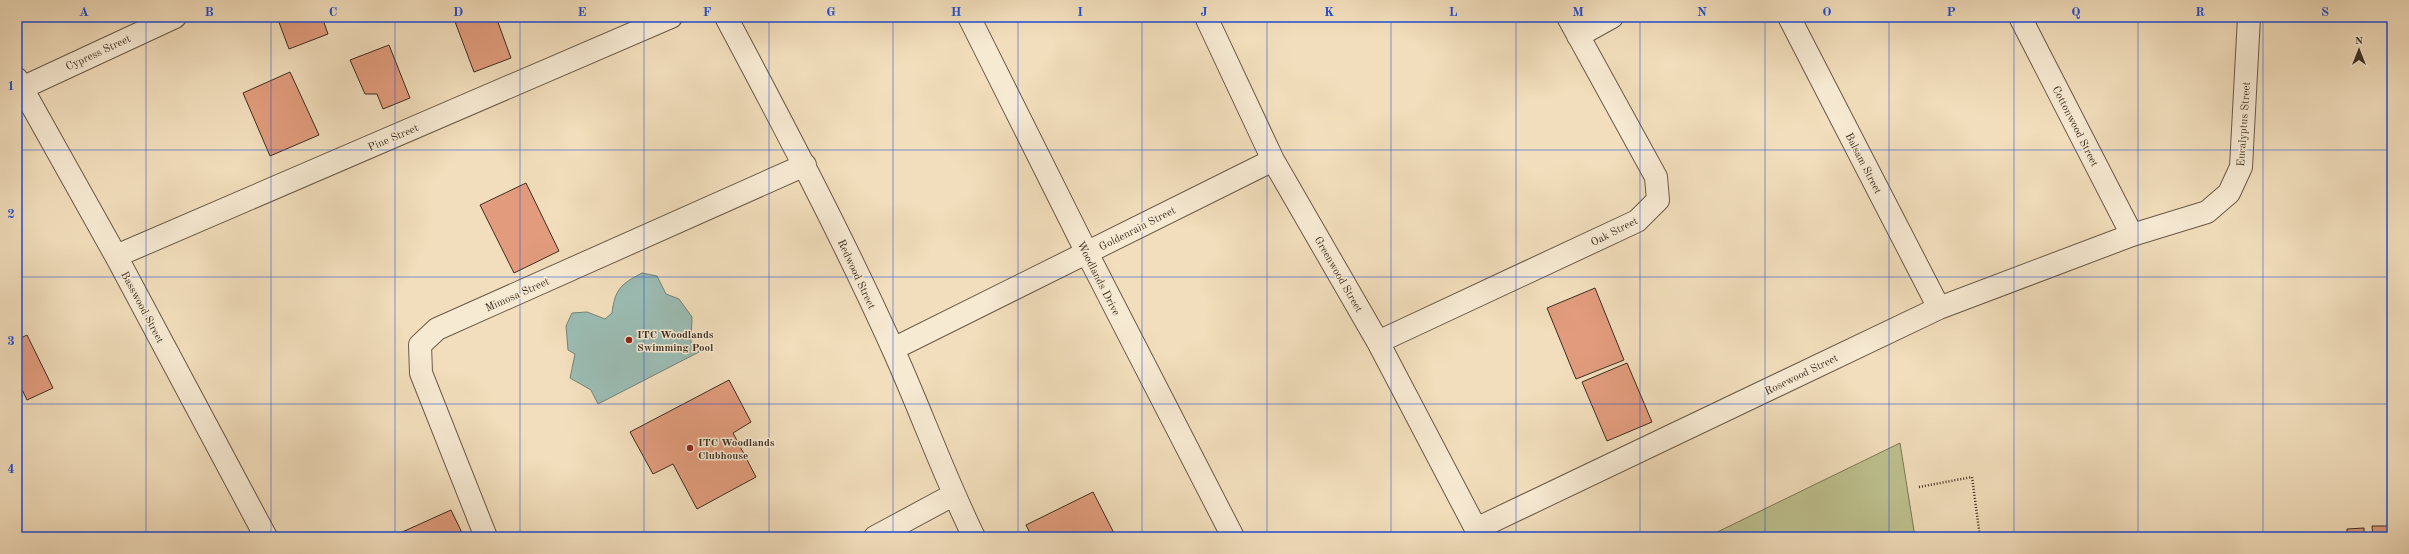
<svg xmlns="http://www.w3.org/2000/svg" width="2409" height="554" viewBox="0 0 2409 554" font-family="'Old Standard TT',serif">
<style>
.green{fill:#bdc08e;stroke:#7c7758}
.water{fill:#9bbcb3;stroke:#758379}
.building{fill:#e29c7d;stroke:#3c2e21}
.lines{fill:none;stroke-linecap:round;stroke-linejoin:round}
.minor-casing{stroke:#6a5a48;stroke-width:24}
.path{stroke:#3c2e21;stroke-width:2.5;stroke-dasharray:1 2;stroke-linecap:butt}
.minor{stroke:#f7ead3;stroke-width:22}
.grid{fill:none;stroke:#1d4ed8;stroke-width:1;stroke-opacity:0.55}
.poi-dot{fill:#8f2418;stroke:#f7ead3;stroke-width:1.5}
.labels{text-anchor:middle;stroke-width:3;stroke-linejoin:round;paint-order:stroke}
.street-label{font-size:11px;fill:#3c2e21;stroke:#f7ead3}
.poi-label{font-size:11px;font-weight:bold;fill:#3c2e21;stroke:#f7ead3;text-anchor:start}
.neatline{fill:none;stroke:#1d4ed8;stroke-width:1.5}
.grid-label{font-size:13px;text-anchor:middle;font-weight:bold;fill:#1d4ed8}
</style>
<rect width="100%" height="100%" fill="#f2debc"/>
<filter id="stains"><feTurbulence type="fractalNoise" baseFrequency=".005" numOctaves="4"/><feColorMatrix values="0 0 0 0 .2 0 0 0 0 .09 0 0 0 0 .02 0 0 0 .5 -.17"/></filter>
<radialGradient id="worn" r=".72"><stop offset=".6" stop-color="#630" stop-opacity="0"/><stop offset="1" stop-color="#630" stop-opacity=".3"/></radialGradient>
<path class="green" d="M1900 443 1915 537H1707Z"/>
<path class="water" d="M642 273 657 276 666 294 679 299 692 317 691 342 699 352 598 404 591 390 570 378 575 354 568 350 566 326 572 313 587 312 605 319 612 313C615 289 621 284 642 273Z"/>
<path class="building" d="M277 17H322L328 34 289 49Z
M458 17H496L511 58 474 72 454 19Z
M389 45 410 98 383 109 377 94H365L350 60Z
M290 72 319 135 270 156 243 93Z
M526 183 559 251 514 273 480 205Z
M1595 288 1624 360 1576 379 1547 308Z
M27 335 53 388 27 400 17 379V340Z
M1627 363 1652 422 1607 441 1582 382Z
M729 380 751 422 733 433 756 477 697 509 673 464 653 474 630 432Z
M2389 477H2392V515H2391Z
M1093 492 1116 537H1032L1026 525Z
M451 510 464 537H402L400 533Z
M2372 526H2388V537H2373Z
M2364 528V537H2347V529Z"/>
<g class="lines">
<defs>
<path id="minor" d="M726 17C784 126 842 236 893 349 921 411 944 476 974 537
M969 17 1087 253 1233 537
M1206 17 1273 160 1378 342 1476 529 1939 308 2132 235 2207 212 2229 193 2241 167 2249 17
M1789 17 1939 308
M2020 17 2132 235
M1578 36 1612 17
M17 79 116 256 266 537
M22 88 175 17
M116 256 671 17
M1378 342 1637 221 1658 200 1656 177 1568 17
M893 349 1273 160
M486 537 421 373 420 345 437 329 805 165
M875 537 953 495"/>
</defs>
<use href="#minor" class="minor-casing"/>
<path class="path" d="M1919 487 1972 477 1980 537"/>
<use href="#minor" class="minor"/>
</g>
<path class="grid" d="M146 17V537M271 17V537M395 17V537M520 17V537M644 17V537M769 17V537M893 17V537M1018 17V537M1142 17V537M1267 17V537M1391 17V537M1516 17V537M1640 17V537M1765 17V537M1889 17V537M2014 17V537M2138 17V537M2263 17V537M17 150H2392M17 277H2392M17 404H2392"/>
<g class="poi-dot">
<circle cx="629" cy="340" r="4"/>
<circle cx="690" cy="448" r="4"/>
</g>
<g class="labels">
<g class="street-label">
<text transform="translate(98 52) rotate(-25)" y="4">Cypress Street</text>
<text transform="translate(2243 124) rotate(-86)" y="4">Eucalyptus Street</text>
<text transform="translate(2076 126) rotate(63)" y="4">Cottonwood Street</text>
<text transform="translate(393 137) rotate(-23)" y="4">Pine Street</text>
<text transform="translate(1864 163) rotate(63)" y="4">Balsam Street</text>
<text transform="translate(1137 228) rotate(-27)" y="4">Goldenrain Street</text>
<text transform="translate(1614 231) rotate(-27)" y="4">Oak Street</text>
<text transform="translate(857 274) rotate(65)" y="4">Redwood Street</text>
<text transform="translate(1339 274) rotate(60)" y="4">Greenwood Street</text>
<text transform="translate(1099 278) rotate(63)" y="4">Woodlands Drive</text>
<text transform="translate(517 294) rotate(-24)" y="4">Mimosa Street</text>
<text transform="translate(143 307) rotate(62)" y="4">Basswood Street</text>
<text transform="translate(1801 374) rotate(-26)" y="4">Rosewood Street</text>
</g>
<g class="poi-label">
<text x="637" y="338">ITC Woodlands<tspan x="637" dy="13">Swimming Pool</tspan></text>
<text x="698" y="446">ITC Woodlands<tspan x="698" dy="13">Clubhouse</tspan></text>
</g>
</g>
<rect width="2409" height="554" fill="none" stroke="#f2debc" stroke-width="44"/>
<g transform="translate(2359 50)" stroke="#f7ead3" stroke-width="3" paint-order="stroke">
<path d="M0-3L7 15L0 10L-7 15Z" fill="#3c2e21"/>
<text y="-6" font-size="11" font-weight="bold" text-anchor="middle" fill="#3c2e21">N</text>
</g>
<rect x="22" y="22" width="2365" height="510" class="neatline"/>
<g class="grid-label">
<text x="84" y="16">A</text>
<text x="209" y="16">B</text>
<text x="333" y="16">C</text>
<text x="458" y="16">D</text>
<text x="582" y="16">E</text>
<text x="707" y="16">F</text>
<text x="831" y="16">G</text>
<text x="956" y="16">H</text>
<text x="1080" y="16">I</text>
<text x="1204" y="16">J</text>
<text x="1329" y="16">K</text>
<text x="1453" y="16">L</text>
<text x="1578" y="16">M</text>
<text x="1702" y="16">N</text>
<text x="1827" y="16">O</text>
<text x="1951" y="16">P</text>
<text x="2076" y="16">Q</text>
<text x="2200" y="16">R</text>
<text x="2325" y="16">S</text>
<text x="11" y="90">1</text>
<text x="11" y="218">2</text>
<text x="11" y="345">3</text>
<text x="11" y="473">4</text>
</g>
<rect width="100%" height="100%" filter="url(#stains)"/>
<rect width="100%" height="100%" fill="url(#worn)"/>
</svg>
